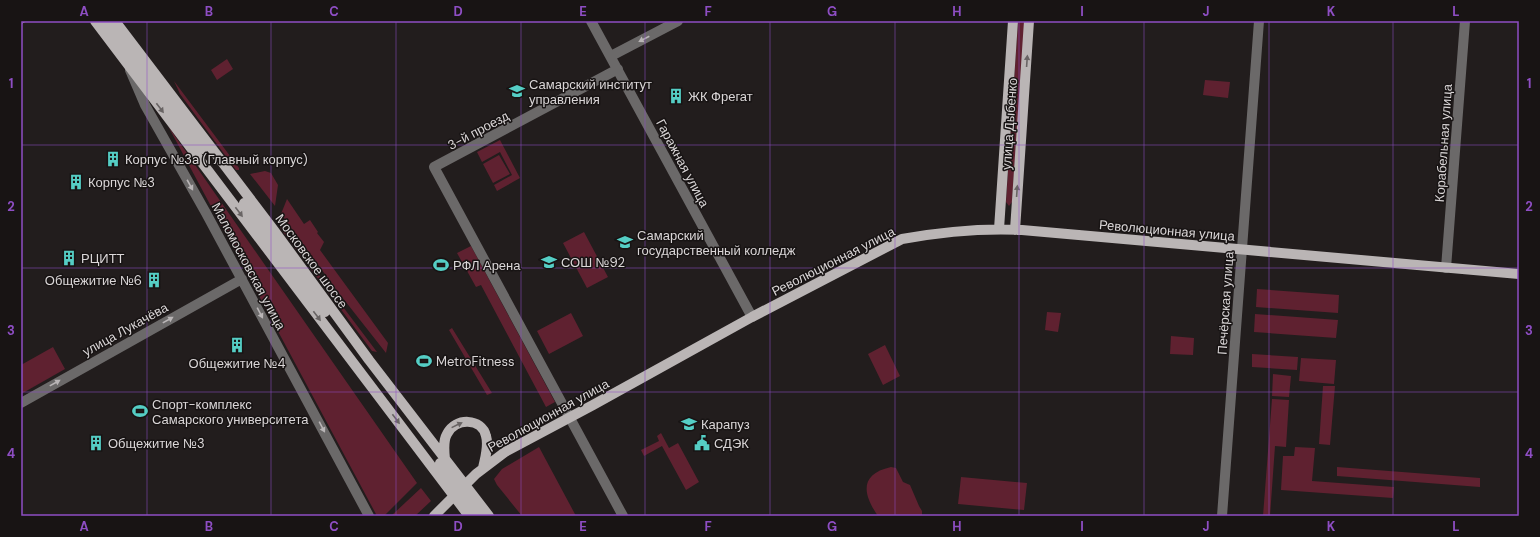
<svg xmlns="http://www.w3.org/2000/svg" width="1540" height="537" viewBox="0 0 1540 537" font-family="'DM Sans',sans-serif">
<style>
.green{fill:#5f2130}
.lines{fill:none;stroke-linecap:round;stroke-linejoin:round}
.minor{stroke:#6b6969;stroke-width:10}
.major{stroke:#bab5b5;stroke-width:10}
.tram{stroke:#989495;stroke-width:1}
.oneway{fill:#b9b5b6}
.oneway2{fill:#696464}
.grid{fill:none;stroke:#8e4ec4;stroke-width:1;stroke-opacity:0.55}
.labels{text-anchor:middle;stroke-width:3;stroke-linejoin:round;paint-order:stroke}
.poi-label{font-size:13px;fill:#dad6d7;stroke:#181414;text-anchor:start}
.street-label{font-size:13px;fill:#dad6d7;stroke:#181414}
.neatline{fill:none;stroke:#8e4ec4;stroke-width:1.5}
.grid-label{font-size:13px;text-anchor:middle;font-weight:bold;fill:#8e4ec4}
</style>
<rect width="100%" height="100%" fill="#221d1d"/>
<path class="green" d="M1018 21H1025L1012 202 1009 206 1006 202Z
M227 59 233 69 217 80 211 70Z
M1205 80 1230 82 1228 98 1203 95Z
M174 81 239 168V170H236L180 94Z
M168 126 417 483 384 516H377Z
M500 140 520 178 497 191 494 185 512 175 500 152 482 162 477 152Z
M499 155 510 174 493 183 483 164Z
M265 171 271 173 278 185 275 206 250 174Z
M287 199 304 224 310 220 318 232 317 233 324 242 320 250 388 343 386 353 338 292 281 214Z
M280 226H282L377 352 372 351 281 229Z
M584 232 608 277 587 288 563 243Z
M471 246 555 402 546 407 481 285 476 287 457 253Z
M1257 289 1339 295 1338 313 1256 307Z
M1047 312 1061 313 1058 332 1045 330Z
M571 313 583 336 549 354 537 331Z
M1255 314 1338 320 1336 338 1254 332Z
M452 328 492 393 487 395 449 330Z
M1171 336 1194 338 1193 355 1170 354Z
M885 345 900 376 883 385 868 354Z
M53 347 65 369 21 394V365Z
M1252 354 1298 357 1297 370 1252 367Z
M1301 358 1336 360 1334 384 1299 381Z
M1273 374 1291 376 1289 397 1272 396Z
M1323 386H1335L1330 445 1319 444Z
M1272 399 1289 400 1286 447 1275 446 1270 516H1263Z
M661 433 669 448 678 443 699 482 686 490 662 446 644 456 641 450 659 441 657 436Z
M539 447 576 516H522L497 485 494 479 502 469Z
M1295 447 1315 448 1312 481 1394 487 1393 498 1281 490 1283 456H1294Z
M891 467 896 468 903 482 910 485 919 506 922 511V516H878C862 493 860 474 891 467Z
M1337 467 1480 478V487L1337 476Z
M961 477 1027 483 1024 510 958 504Z
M421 488 431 501 415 516H391Z"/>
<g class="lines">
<path class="minor" d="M591 21 752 317
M611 56 678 21
M618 69 434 167 623 516
M130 70 145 105 206 213 369 516
M1446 268 1465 21
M21 403 242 279
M1222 516 1259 21"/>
<path class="major" d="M95 21 469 516
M106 21 203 149
M115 21 273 229 369 360 489 516
M244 203 325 312
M999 229 1013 21
M1015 230 1029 21
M445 459C444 450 443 441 447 434 455 417 482 418 486 436 489 446 485 458 483 468
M440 463 479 516
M434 516 476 474 505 452 593 405 752 317 902 239C941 232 982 228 1022 230L1519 274"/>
<path class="tram" d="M21 24 26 21"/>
</g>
<defs><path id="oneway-solid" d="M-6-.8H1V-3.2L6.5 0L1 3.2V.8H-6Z"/></defs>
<g class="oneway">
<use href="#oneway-solid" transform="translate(644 39) rotate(153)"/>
<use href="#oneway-solid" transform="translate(190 185) rotate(61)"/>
<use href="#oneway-solid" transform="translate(260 313) rotate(62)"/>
<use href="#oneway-solid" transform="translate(168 320) rotate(-29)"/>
<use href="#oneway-solid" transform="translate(55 383) rotate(-29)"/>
<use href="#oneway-solid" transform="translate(322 427) rotate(62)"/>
</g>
<g class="oneway2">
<use href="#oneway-solid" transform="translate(1027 61) rotate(-86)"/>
<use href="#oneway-solid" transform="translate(160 108) rotate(53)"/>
<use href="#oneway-solid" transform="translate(1017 191) rotate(-86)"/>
<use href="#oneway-solid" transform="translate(239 212) rotate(53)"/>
<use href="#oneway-solid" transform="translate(317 316) rotate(53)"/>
<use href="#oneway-solid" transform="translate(396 419) rotate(53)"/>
<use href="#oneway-solid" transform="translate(457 425) rotate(-26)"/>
</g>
<path class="grid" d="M147 21V516M271 21V516M396 21V516M521 21V516M645 21V516M770 21V516M895 21V516M1019 21V516M1144 21V516M1269 21V516M1393 21V516M21 145H1519M21 268H1519M21 392H1519"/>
<defs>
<symbol id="university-bare" viewBox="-9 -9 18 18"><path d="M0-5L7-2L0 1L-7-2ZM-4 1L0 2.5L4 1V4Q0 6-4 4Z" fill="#55cec5" stroke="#181414" stroke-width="2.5" paint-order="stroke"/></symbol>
<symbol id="building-bare" viewBox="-9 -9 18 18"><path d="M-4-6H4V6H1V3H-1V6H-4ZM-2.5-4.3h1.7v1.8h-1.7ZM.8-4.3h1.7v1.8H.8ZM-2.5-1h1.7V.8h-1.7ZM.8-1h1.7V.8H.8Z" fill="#55cec5" stroke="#181414" stroke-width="2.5" paint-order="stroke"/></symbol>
<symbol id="school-bare" viewBox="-9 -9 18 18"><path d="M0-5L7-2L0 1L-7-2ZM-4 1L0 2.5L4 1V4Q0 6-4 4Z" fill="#55cec5" stroke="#181414" stroke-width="2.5" paint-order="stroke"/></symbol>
<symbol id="stadium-bare" viewBox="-9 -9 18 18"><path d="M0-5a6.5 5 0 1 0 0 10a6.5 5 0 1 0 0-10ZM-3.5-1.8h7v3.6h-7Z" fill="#55cec5" stroke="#181414" stroke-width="2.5" paint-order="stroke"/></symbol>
<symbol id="civic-bare" viewBox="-9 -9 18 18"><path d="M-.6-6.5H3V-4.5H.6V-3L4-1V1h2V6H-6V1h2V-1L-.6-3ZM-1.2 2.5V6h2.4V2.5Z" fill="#55cec5" stroke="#181414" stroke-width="2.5" paint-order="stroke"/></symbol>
</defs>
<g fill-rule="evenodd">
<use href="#university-bare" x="506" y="80" width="22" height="22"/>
<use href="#building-bare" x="665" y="85" width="22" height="22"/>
<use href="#building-bare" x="102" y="148" width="22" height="22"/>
<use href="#building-bare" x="65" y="171" width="22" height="22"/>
<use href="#university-bare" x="614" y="231" width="22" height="22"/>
<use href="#building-bare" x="58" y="247" width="22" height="22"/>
<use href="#school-bare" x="538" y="251" width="22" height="22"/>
<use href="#stadium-bare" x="430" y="254" width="22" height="22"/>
<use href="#building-bare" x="143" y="269" width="22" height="22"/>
<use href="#building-bare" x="226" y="334" width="22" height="22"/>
<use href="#stadium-bare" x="413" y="350" width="22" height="22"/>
<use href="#stadium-bare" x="129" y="400" width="22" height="22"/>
<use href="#school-bare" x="678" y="413" width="22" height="22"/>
<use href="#building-bare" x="85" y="432" width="22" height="22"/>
<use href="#civic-bare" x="691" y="432" width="22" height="22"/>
</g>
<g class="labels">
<g class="poi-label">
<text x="529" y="89">Самарский институт<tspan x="529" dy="15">управления</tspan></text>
<text x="688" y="101">ЖК Фрегат</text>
<text x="125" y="164">Корпус №3a (Главный корпус)</text>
<text x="88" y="187">Корпус №3</text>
<text x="637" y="240">Самарский<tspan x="637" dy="15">государственный колледж</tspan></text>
<text x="81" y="263">РЦИТТ</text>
<text x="561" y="267">СОШ №92</text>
<text x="453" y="270">РФЛ Арена</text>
<text x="142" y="285" text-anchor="end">Общежитие №6</text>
<text x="436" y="366">MetroFitness</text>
<text x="237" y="368" text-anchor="middle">Общежитие №4</text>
<text x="152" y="409">Спорт-комплекс<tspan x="152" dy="15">Самарского университета</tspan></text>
<text x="701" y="429">Карапуз</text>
<text x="108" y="448">Общежитие №3</text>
<text x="714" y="448">СДЭК</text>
</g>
<g class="street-label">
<text transform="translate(1009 124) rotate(-86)" y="5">улица Дыбенко</text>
<text transform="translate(478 130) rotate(-28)" y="5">3-й проезд</text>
<text transform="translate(1443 143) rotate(-86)" y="5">Корабельная улица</text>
<text transform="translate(683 163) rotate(62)" y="5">Гаражная улица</text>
<text transform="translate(1167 230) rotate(5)" y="5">Революционная улица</text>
<text transform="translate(312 261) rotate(54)" y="5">Московское шоссе</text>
<text transform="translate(833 261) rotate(-27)" y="5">Революционная улица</text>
<text transform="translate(249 266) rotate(62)" y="5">Маломосковская улица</text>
<text transform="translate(1225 303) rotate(-86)" y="5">Печёрская улица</text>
<text transform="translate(125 329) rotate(-29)" y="5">улица Лукачёва</text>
<text transform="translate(548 415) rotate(-29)" y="5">Революционная улица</text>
</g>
</g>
<rect width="1540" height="537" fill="none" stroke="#181414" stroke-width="44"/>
<rect x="22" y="22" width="1496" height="493" class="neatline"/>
<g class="grid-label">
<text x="84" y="16">A</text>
<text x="209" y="16">B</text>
<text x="334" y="16">C</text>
<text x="458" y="16">D</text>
<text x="583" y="16">E</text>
<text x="708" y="16">F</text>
<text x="832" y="16">G</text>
<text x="957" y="16">H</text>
<text x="1082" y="16">I</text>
<text x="1206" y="16">J</text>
<text x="1331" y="16">K</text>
<text x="1456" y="16">L</text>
<text x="11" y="88">1</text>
<text x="1529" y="88">1</text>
<text x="11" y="211">2</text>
<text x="1529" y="211">2</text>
<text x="11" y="335">3</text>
<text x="1529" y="335">3</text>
<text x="11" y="458">4</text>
<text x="1529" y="458">4</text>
<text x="84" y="531">A</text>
<text x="209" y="531">B</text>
<text x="334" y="531">C</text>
<text x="458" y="531">D</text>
<text x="583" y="531">E</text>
<text x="708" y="531">F</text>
<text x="832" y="531">G</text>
<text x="957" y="531">H</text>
<text x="1082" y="531">I</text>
<text x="1206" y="531">J</text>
<text x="1331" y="531">K</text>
<text x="1456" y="531">L</text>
</g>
</svg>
